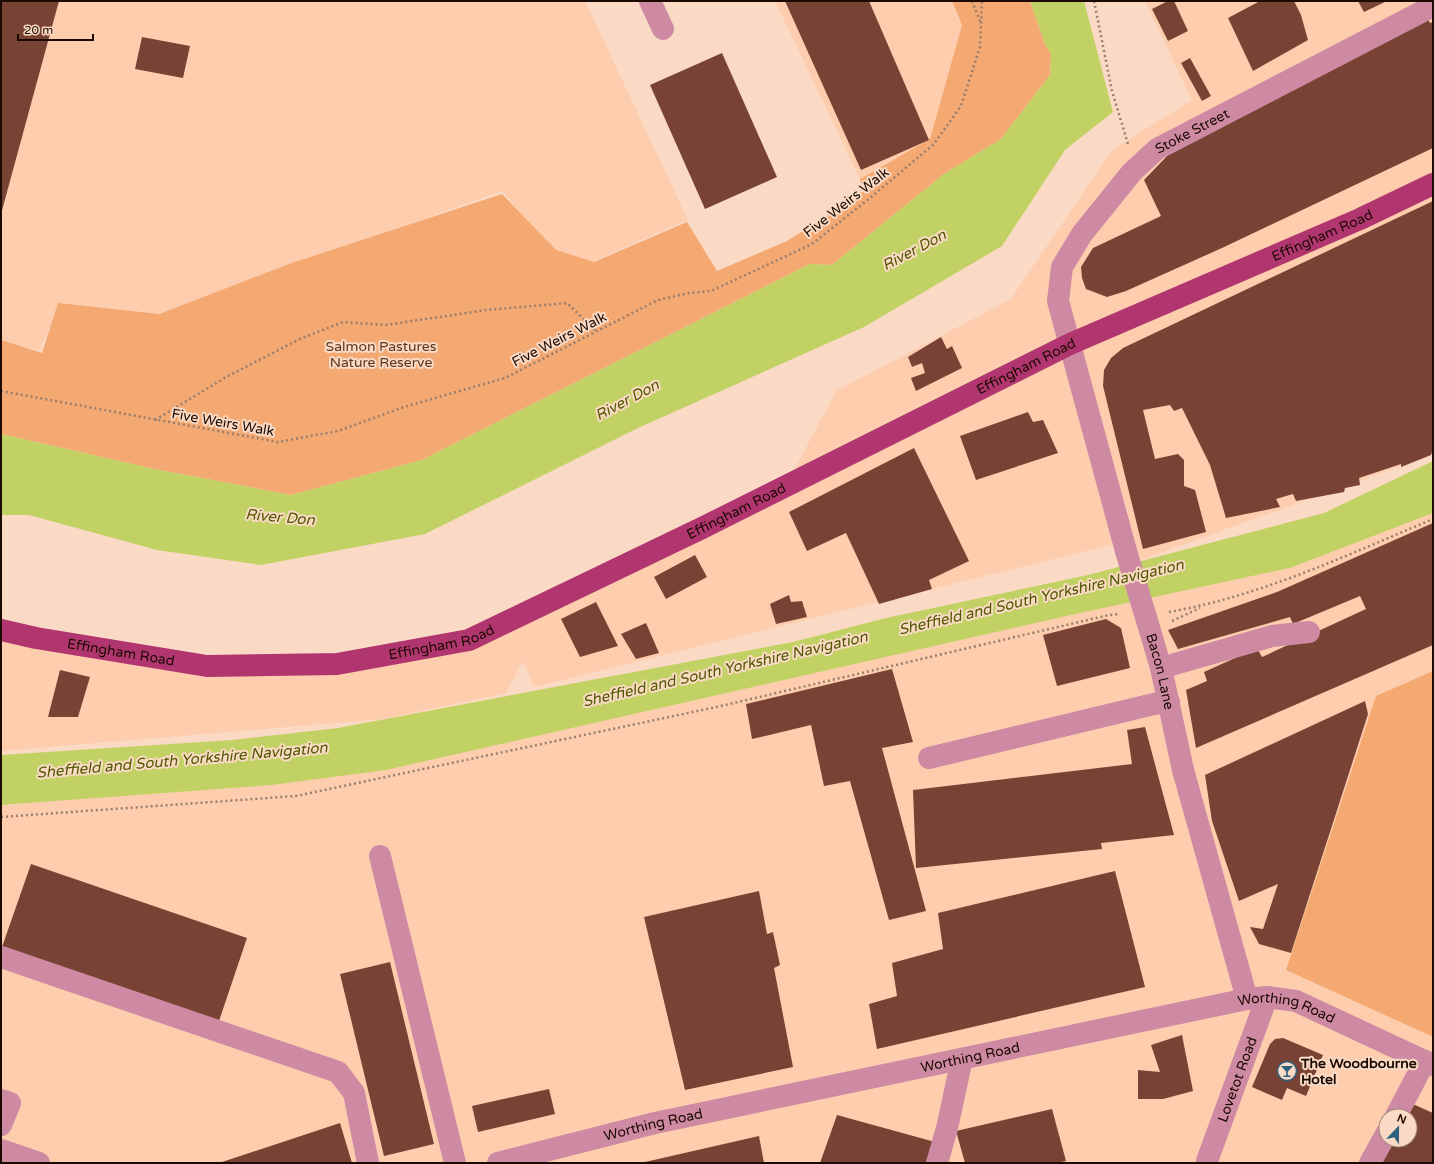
<svg xmlns="http://www.w3.org/2000/svg" width="1434" height="1164" viewBox="0 0 1434 1164" font-family="'Varela Round',sans-serif">
<style>
.built{fill:#fdcdad;fill-rule:evenodd}
.green{fill:#f4a872}
.water{fill:#c2d163}
.building{fill:#784335}
.lines{fill:none;stroke-linecap:round;stroke-linejoin:round}
.path{stroke:#987e6e;stroke-width:2.5;stroke-dasharray:2 3;stroke-linecap:butt}
.minor{stroke:#ce8aa3;stroke-width:22}
.major{stroke:#b13670;stroke-width:22}
.minor-bridge{stroke:#ce8aa3;stroke-width:22}
.labels{text-anchor:middle;stroke-width:4;stroke-linejoin:round;paint-order:stroke}
.street-label{font-size:14px;fill:#1c0a01;stroke:#fadac5}
.park-label{font-size:14px;fill:#5c371c;stroke:#fadac5}
.poi-label{font-size:14px;font-weight:bold;fill:#1c0a01;stroke:#fadac5;text-anchor:start}
.water-label{font-size:15px;font-style:italic;fill:#505801;stroke:#fadac5}
</style>
<rect width="100%" height="100%" fill="#fadac5"/>
<path class="built" d="M1 1H585L688 220 591 262 554 252 502 191 154 315 60 304 40 350 1 344Z
M775 1H952L962 25 930 139 860 179Z
M1145 1H1433V449L1431 455 1132 563 1118 543 534 687 523 661 506 693 384 719 1 751V626L194 666 474 645 780 497 836 391 1011 299 1111 151 1192 100Z
M1433 513V671L1376 696 1287 970 1433 1037V1163H1V805L272 785 386 770 1071 615 1290 568ZM1386 1116H1410V1140H1386Z"/>
<path class="green" d="M952 1H1030L1045 44 1051 54 1050 75 1001 139 944 174 832 265 810 264 422 460 291 495 154 469 1 434V340L42 353 58 303 159 314 292 263 502 194 556 250 594 262 687 222 717 271 787 241 849 202 863 191 860 179 930 139 962 25Z
M1433 671V1037L1286 970 1376 696Z"/>
<path class="water" d="M1030 1H1084L1113 112 1065 150 1002 246 864 327 638 428 425 534 261 565 157 550 29 515H1V434L154 469 291 495 422 460 810 264 832 265 944 174 1001 139 1050 75 1051 54 1045 44Z
M1433 461V513L1290 568 1071 615 386 770 272 785 1 805V755L233 740 338 728 793 642 886 618 1088 575 1324 513Z"/>
<path class="building" d="M1 1H59L1 214Z
M785 1H869L929 140 861 170Z
M1168 1H1174L1188 31 1168 41 1152 9Z
M1260 1H1294L1301 15 1308 40 1253 71 1228 18Z
M1358 1H1387L1364 12Z
M1428 19 1430 23 1433 22V148L1222 248 1126 291 1107 297 1086 289 1082 278 1081 267 1093 248 1161 216 1144 180 1168 155Z
M142 37 190 46 183 78 135 69Z
M722 53 777 177 705 209 650 85Z
M1190 58 1211 96 1202 101 1181 63Z
M1433 201V449L1431 455 1401 467V464L1359 478 1360 485 1345 488 1344 492 1296 501 1293 494 1276 499 1280 507 1226 518 1210 465 1182 408 1174 411 1170 405 1143 410 1155 459 1178 454 1184 460V486L1195 490 1206 532 1143 549 1103 386 1104 370 1111 358 1123 348Z
M941 337 947 349 952 346 962 368 916 391 911 378 925 373 922 363 912 367 908 357Z
M1028 412 1033 422 1043 420 1058 453 976 480 960 436Z
M914 448 969 561 929 580 932 589 879 604 846 533 807 551 789 512Z
M1433 523V645L1196 748 1186 690 1207 681 1204 672 1257 648 1262 657 1366 609 1360 596 1293 624 1290 617 1178 649 1168 630 1277 592Z
M695 555 707 577 666 599 654 577Z
M789 595 791 602 802 601 807 617 776 624 770 604Z
M596 602 618 646 580 657 561 619Z
M1106 619 1121 628 1130 668 1057 686 1043 635Z
M646 623 659 653 636 659 621 634Z
M892 669 913 742 882 748 926 911 889 920 850 781 824 786 811 725 752 739 746 704Z
M60 670 90 677 78 717H48Z
M1365 701 1368 714 1291 953 1259 944 1250 927 1263 929 1278 884 1239 901 1212 821 1205 775Z
M1145 727 1174 835 1101 843 1102 849 916 868 913 790 1132 764 1127 730Z
M31 864 247 938 219 1021 2 947Z
M1115 871 1145 987 877 1049 869 1004 897 996 892 963 943 949 938 913Z
M759 891 767 934 773 932 780 965 774 968 793 1067 685 1090 644 917Z
M390 962 434 1144 384 1156 340 974Z
M1182 1035 1193 1091 1163 1099H1138V1070L1160 1072 1151 1045Z
M1283 1038 1323 1055 1306 1096 1287 1088 1282 1100 1252 1087 1270 1044 1275 1039Z
M549 1089 555 1114 478 1132 472 1106Z
M1406 1101 1433 1113V1163H1378L1388 1140H1410V1116H1399Z
M1052 1109 1066 1161 1057 1163H965L956 1131Z
M837 1115 935 1142 928 1163H820Z
M340 1123 352 1163 222 1162Z
M759 1136 764 1163H645V1162Z"/>
<g class="lines">
<path class="path" d="M972 1 980 21
M1094 1 1112 91 1128 144
M1 391 278 442 338 431 404 407 505 378 658 300 689 293 711 291 812 244 870 198 934 144 961 106 980 47 982 1
M155 420 228 376 300 339 343 322 385 325 487 310 567 303 596 331
M1169 612C1261 596 1347 555 1433 519
M1172 621 1200 608
M1 817 296 796 721 706 1109 615 1120 614"/>
<g class="minor">
<path d="M650 1 663 29"/>
<path id="s1" d="M1126 551 1058 301 1062 267 1082 234 1132 172 1157 149 1433 6"/>
<path id="s2" d="M1148 624 1161 668 1183 770 1247 999"/>
<path d="M1161 668 1272 636 1309 632"/>
<path d="M929 758 1154 704 1169 702"/>
<path d="M380 856 455 1163"/>
<path d="M1 957 338 1072 354 1093 368 1163"/>
<path d="M1 1100 10 1103 1 1125"/>
<path d="M1396 1116 1425 1061"/>
<path d="M1 1150 39 1163"/>
<path id="s3" d="M1207 1161 1267 997"/>
<path id="s4" d="M498 1163 655 1123 1247 999 1267 997 1296 1001 1433 1065"/>
<path d="M937 1163 947 1128 962 1059"/>
<path d="M1370 1163 1386 1134"/>
</g>
<path class="major" id="s5" d="M1 630 36 638 207 666 337 664 469 640 702 528 1070 344 1360 219 1433 184"/>
<path class="minor-bridge" d="M1126 551 1148 624"/>
</g>
<defs>
<symbol id="bar-ring" viewBox="-11 -11 22 22"><circle r="9.5" fill="#fadac5" stroke="#2d607d" stroke-width="1.5"/><path d="M-6-5H6L.8 .8V4.5H3.5V6h-7V4.5H-.8V.8Z" fill="#2d607d"/></symbol>
</defs>
<g fill-rule="evenodd">
<use href="#bar-ring" x="1276" y="1060" width="22" height="22"/>
</g>
<g class="labels">
<g class="street-label">
<text dy="5" stroke="none"><textPath href="#s1" startOffset="485">Stoke Street</textPath></text>
<text transform="translate(846 202) rotate(-38)" y="5">Five Weirs Walk</text>
<text dy="5" stroke="none"><textPath href="#s5" startOffset="1418">Effingham Road</textPath></text>
<text transform="translate(559 339) rotate(-27)" y="5">Five Weirs Walk</text>
<text dy="5" stroke="none"><textPath href="#s5" startOffset="1094">Effingham Road</textPath></text>
<text transform="translate(223 422) rotate(10)" y="5">Five Weirs Walk</text>
<text dy="5" stroke="none"><textPath href="#s5" startOffset="770">Effingham Road</textPath></text>
<text dy="5" stroke="none"><textPath href="#s5" startOffset="446">Effingham Road</textPath></text>
<text dy="5" stroke="none"><textPath href="#s5" startOffset="122">Effingham Road</textPath></text>
<text dy="5" stroke="none"><textPath href="#s2" startOffset="49">Bacon Lane</textPath></text>
<text dy="5" stroke="none"><textPath href="#s4" startOffset="808">Worthing Road</textPath></text>
<text dy="5" stroke="none"><textPath href="#s4" startOffset="484">Worthing Road</textPath></text>
<text dy="5" stroke="none"><textPath href="#s3" startOffset="87">Lovetot Road</textPath></text>
<text dy="5" stroke="none"><textPath href="#s4" startOffset="160">Worthing Road</textPath></text>
</g>
<g class="park-label">
<text x="381" y="351">Salmon Pastures<tspan x="381" dy="16">Nature Reserve</tspan></text>
</g>
<g class="poi-label">
<text x="1301" y="1068">The Woodbourne<tspan x="1301" dy="16">Hotel</tspan></text>
</g>
<g class="water-label">
<text transform="translate(914 250) rotate(-28)" y="5">River Don</text>
<text transform="translate(627 400) rotate(-28)" y="5">River Don</text>
<text transform="translate(280 517) rotate(5)" y="5">River Don</text>
<text transform="translate(1041 597) rotate(-13)" y="5">Sheffield and South Yorkshire Navigation</text>
<text transform="translate(725 669) rotate(-13)" y="5">Sheffield and South Yorkshire Navigation</text>
<text transform="translate(182 760) rotate(-5)" y="5">Sheffield and South Yorkshire Navigation</text>
</g>
</g>
<rect width="1434" height="1164" fill="none" stroke="#1c0a01" stroke-width="4"/>
<g transform="translate(1398 1128) rotate(22)"><circle r="19" fill="#fadac5" stroke="#a18777"/>
<path d="M0-3L7 15L0 10L-7 15Z" fill="#2d607d"/>
<text y="-6" font-size="11" font-weight="bold" text-anchor="middle" fill="#1c0a01">N</text>
</g>
<path d="M18 34v6h75v-6" fill="none" stroke="#1c0a01" stroke-width="2"/>
<text x="24" y="34" font-size="12" fill="#1c0a01" stroke="#fadac5" stroke-width="3" paint-order="stroke">20 m</text>
</svg>
